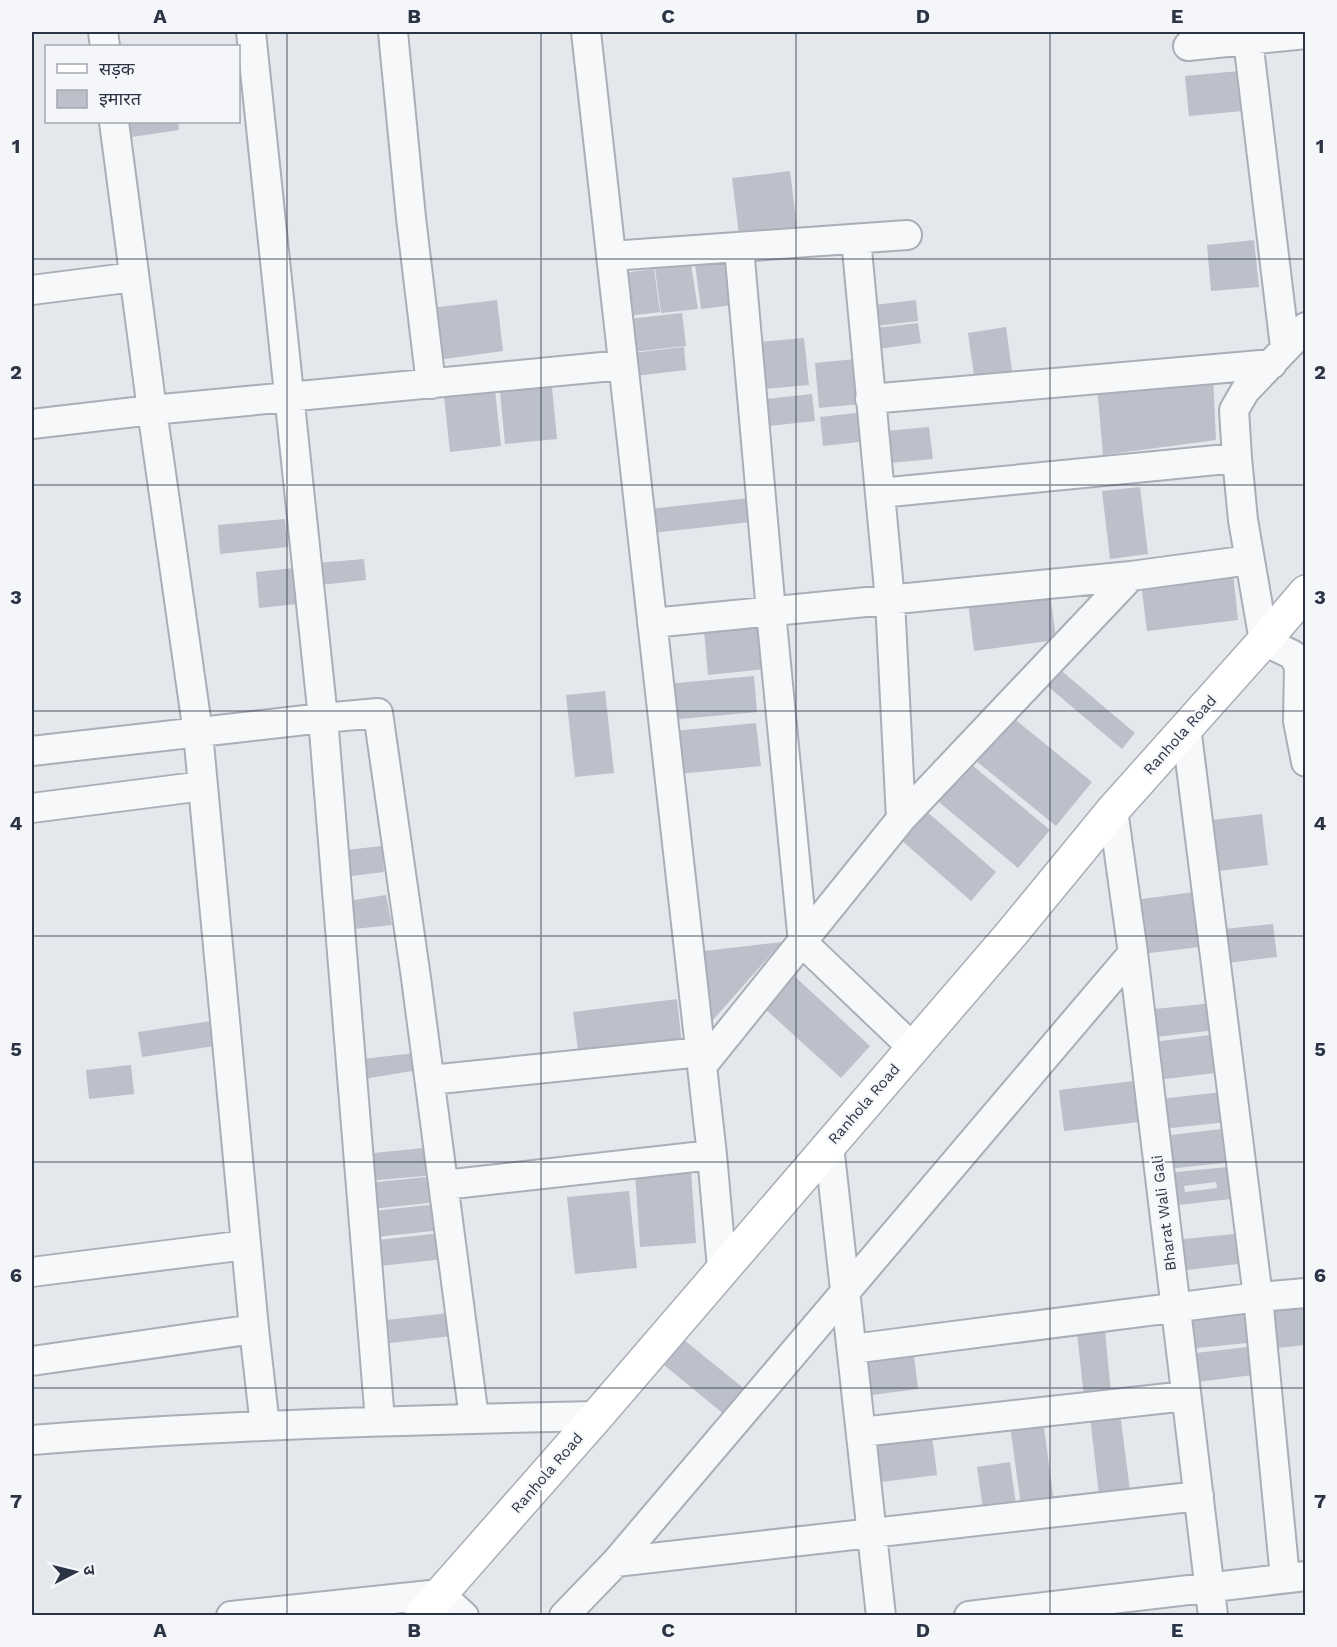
<svg xmlns="http://www.w3.org/2000/svg" width="1337" height="1647" viewBox="0 0 1337 1647" font-family="'Work Sans','Noto Sans Devanagari',sans-serif">
<style>
.building{fill:#bbc0ca;fill-rule:evenodd}
.lines{fill:none;stroke-linecap:round;stroke-linejoin:round}
.street-casing{stroke:#a9aeb7;stroke-width:32}
.secondary-casing{stroke:#a9aeb7;stroke-width:36}
.street{stroke:#f7f8fa;stroke-width:28}
.secondary{stroke:#fff;stroke-width:33}
.grid{fill:none;stroke:#2b3445;stroke-width:1.5;stroke-opacity:0.55}
.labels{text-anchor:middle;stroke-width:4.5;stroke-linejoin:round;paint-order:stroke}
.street-label{font-size:15px;fill:#2b3445;stroke:#f4f6f9}
.neatline{fill:none;stroke:#2b3445;stroke-width:2}
.grid-label{font-size:20px;text-anchor:middle;font-weight:bold;fill:#2b3445}
</style>
<rect width="100%" height="100%" fill="#e4e7ec"/>
<path class="building" d="M1239 71 1243 111 1189 116 1185 76Z
M130 122H178L179 130 132 137Z
M790 171 797 228 739 235 732 178Z
M1254 240 1259 287 1211 291 1207 245Z
M728 260 734 305 701 309 695 264Z
M691 264 698 309 661 313 655 269Z
M654 269 660 312 629 316 623 273Z
M497 300 503 351 430 361 423 309Z
M916 300 918 321 868 327 866 306Z
M682 313 686 346 632 352 628 319Z
M918 323 921 343 871 350 868 329Z
M1006 327 1012 371 974 376 968 333Z
M804 338 809 385 764 389 759 342Z
M684 347 686 370 635 376 632 353Z
M856 359 861 404 819 408 815 363Z
M1213 376 1216 440 1103 455 1097 386Z
M551 377 557 439 505 444 499 382Z
M494 381 501 446 450 452 443 387Z
M812 394 815 421 769 426 766 399Z
M864 412 868 441 823 446 820 417Z
M929 427 933 459 890 463 886 431Z
M1140 487 1148 554 1110 559 1102 491Z
M758 497 760 521 652 533 649 509Z
M285 519 288 547 220 554 218 525Z
M364 559 366 580 320 585 318 563Z
M303 567 306 603 259 608 256 572Z
M1233 573 1238 620 1147 631 1141 583Z
M1050 592 1056 640 974 651 968 602Z
M762 624 767 669 708 675 704 630Z
M1051 662 1135 733 1122 749 1038 678Z
M754 676 757 712 669 720 665 684Z
M605 691 614 773 575 777 566 695Z
M1006 712 1092 782 1056 826 970 756Z
M756 723 761 766 678 774 674 731Z
M965 759 1050 830 1018 868 933 797Z
M925 810 996 872 971 901 900 839Z
M1262 814 1268 865 1210 872 1204 821Z
M382 846 384 872 344 877 346 850Z
M1201 891 1208 946 1142 954 1135 900Z
M386 895 392 925 354 929 348 901Z
M1273 924 1277 957 1219 964 1215 930Z
M782 942 705 1029 696 952Z
M791 973 870 1046 841 1078 762 1006Z
M677 999 682 1045 579 1058 573 1012Z
M1213 1003 1216 1030 1148 1038 1145 1010Z
M218 1020 221 1045 142 1057 138 1032Z
M1218 1034 1223 1072 1157 1080 1153 1042Z
M415 1053 418 1070 364 1079 362 1059Z
M131 1065 134 1094 89 1099 86 1070Z
M1134 1081 1139 1122 1064 1131 1059 1090Z
M1223 1092 1227 1122 1162 1129 1159 1099Z
M1229 1128 1233 1162 1167 1169 1163 1136Z
M433 1147 436 1175 367 1181 364 1154Z
M1228 1167 1231 1199 1169 1206 1166 1173ZM1216 1182 1217 1188 1185 1192 1184 1186Z
M691 1170 696 1243 640 1247 635 1174Z
M435 1176 438 1202 371 1209 369 1183Z
M629 1191 637 1268 575 1274 567 1197Z
M439 1204 442 1230 376 1237 373 1211Z
M441 1233 444 1259 380 1266 378 1240Z
M1244 1233 1247 1263 1178 1271 1174 1240Z
M1306 1304V1345L1268 1349 1263 1309Z
M1253 1311 1256 1342 1188 1349 1185 1319Z
M449 1313 452 1336 381 1344 378 1321Z
M1105 1330 1112 1403 1085 1406 1077 1333Z
M678 1335 752 1395 731 1420 658 1360Z
M1256 1346 1260 1374 1190 1383 1187 1354Z
M914 1355 918 1389 864 1396 860 1362Z
M1120 1413 1130 1491 1099 1495 1090 1416Z
M1043 1420 1054 1502 1021 1506 1010 1425Z
M932 1435 937 1475 881 1482 875 1442Z
M1010 1462 1017 1511 984 1516 977 1467Z"/>
<g class="lines">
<defs>
<path id="street" d="M103 32 105 46
M251 32 323 718 380 1421
M393 32 411 218 431 384
M586 32 712 1155 722 1268
M1248 40 1285 347
M1188 46 1306 34
M114 122 152 410 198 733 254 1329 265 1426
M856 239 890 600 901 819
M739 248 771 612 803 943 913 1048
M611 256 907 235
M32 290 134 277
M1306 327 1245 391 1234 410 1237 458 1243 520 1264 641 1293 655 1299 666 1298 721 1306 762
M870 399 1272 364
M32 424 152 410 623 365
M880 493 1237 458
M652 623 1131 576 1250 560
M1186 727 1258 1297 1285 1578
M32 751 323 718 378 713 416 978 474 1418
M32 808 203 786
M1113 810 1133 953 1213 1616
M702 1066 901 819 1131 576
M430 1080 701 1052
M829 1145 881 1616
M444 1185 712 1155
M32 1272 246 1245
M852 1349 1258 1297 1306 1293
M32 1361 254 1329
M861 1432 1186 1396
M32 1440C220 1425 408 1420 597 1416
M616 1562 1199 1496
M231 1616 440 1594 464 1616
M564 1616 616 1562 1133 953
M969 1616 1306 1576"/>
<path id="secondary" d="M421 1616 597 1416 1012 933 1113 810 1264 641 1306 592"/>
</defs>
<use href="#street" class="street-casing"/>
<use href="#secondary" class="secondary-casing"/>
<use href="#street" class="street"/>
<use href="#secondary" class="secondary"/>
</g>
<path class="grid" d="M287 32V1616M541 32V1616M796 32V1616M1050 32V1616M32 259H1306M32 485H1306M32 711H1306M32 936H1306M32 1162H1306M32 1388H1306"/>
<g class="labels">
<g class="street-label">
<text transform="translate(1180 735) rotate(-48)" y="5">Ranhola Road</text>
<text transform="translate(864 1104) rotate(-49)" y="5">Ranhola Road</text>
<text transform="translate(1164 1213) rotate(-97)" y="5">Bharat Wali Gali</text>
<text transform="translate(547 1473) rotate(-49)" y="5">Ranhola Road</text>
</g>
</g>
<rect width="1337" height="1647" fill="none" stroke="#f4f6f9" stroke-width="66"/>
<rect x="45" y="45" width="195" height="78" fill="#f4f6f9" stroke="#a4a8b1" stroke-width="1.5"/>
<rect x="57" y="64" width="30" height="9" fill="#ffffff" stroke="#a4a8b1" stroke-width="1.5"/>
<text x="99" y="75" font-size="18" fill="#2b3445">सड़क</text>
<rect x="57" y="90" width="30" height="18" fill="#bbc0ca" stroke="#a4a8b1" stroke-width="1.5"/>
<text x="99" y="105" font-size="18" fill="#2b3445">इमारत</text>
<g transform="translate(75 1572) rotate(83)" stroke="#f4f6f9" stroke-width="4.5" paint-order="stroke">
<path d="M0-4.5L10 22L0 15L-10 22Z" fill="#2b3445"/>
<text y="-9" font-size="16" font-weight="bold" text-anchor="middle" fill="#2b3445">उ</text>
</g>
<rect x="33" y="33" width="1271" height="1581" class="neatline"/>
<g class="grid-label">
<text x="160" y="23">A</text>
<text x="414" y="23">B</text>
<text x="668" y="23">C</text>
<text x="923" y="23">D</text>
<text x="1177" y="23">E</text>
<text x="16" y="153">1</text>
<text x="1320" y="153">1</text>
<text x="16" y="379">2</text>
<text x="1320" y="379">2</text>
<text x="16" y="604">3</text>
<text x="1320" y="604">3</text>
<text x="16" y="830">4</text>
<text x="1320" y="830">4</text>
<text x="16" y="1056">5</text>
<text x="1320" y="1056">5</text>
<text x="16" y="1282">6</text>
<text x="1320" y="1282">6</text>
<text x="16" y="1508">7</text>
<text x="1320" y="1508">7</text>
<text x="160" y="1637">A</text>
<text x="414" y="1637">B</text>
<text x="668" y="1637">C</text>
<text x="923" y="1637">D</text>
<text x="1177" y="1637">E</text>
</g>
</svg>
